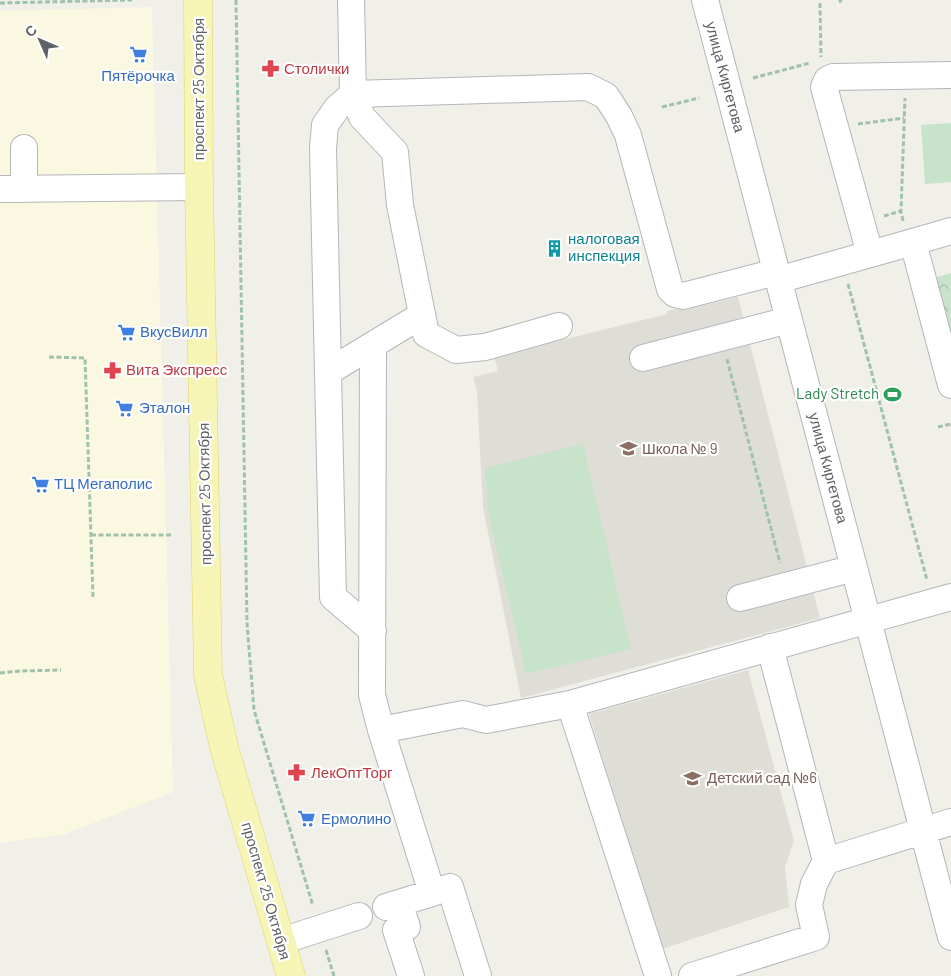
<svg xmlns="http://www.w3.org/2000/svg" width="951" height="976" viewBox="0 0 951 976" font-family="Barlow,sans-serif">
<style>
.commercial{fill:#fbf8e1}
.education{fill:#dfded6}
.forest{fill:url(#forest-crowns)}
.garden{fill:#c7e4cb}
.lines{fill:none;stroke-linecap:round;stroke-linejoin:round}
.minor-casing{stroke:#b5b6bb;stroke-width:28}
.major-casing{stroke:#e4d16c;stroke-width:29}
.path{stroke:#a0c2ad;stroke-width:3;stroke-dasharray:5 2.5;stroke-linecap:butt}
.minor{stroke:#fff;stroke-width:26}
.major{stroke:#f7f5b5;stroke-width:28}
.labels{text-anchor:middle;stroke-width:4.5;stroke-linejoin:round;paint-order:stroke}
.health-label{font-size:15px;fill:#be3a42;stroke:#fff;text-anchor:start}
.shop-label{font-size:15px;fill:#366cbe;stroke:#fff;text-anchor:start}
.street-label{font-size:15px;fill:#5f6166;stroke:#fff}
.culture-label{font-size:15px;fill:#0d838f;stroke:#fff;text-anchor:start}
.leisure-label{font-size:15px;fill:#27864d;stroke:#fff;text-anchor:end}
.education-label{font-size:15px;fill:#785e54;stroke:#fff;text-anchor:start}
</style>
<defs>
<pattern id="forest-crowns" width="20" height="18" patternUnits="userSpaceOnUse" patternTransform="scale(1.25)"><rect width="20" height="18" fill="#c7e4cb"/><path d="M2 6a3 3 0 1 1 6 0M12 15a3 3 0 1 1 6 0" fill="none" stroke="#a5bca9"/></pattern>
</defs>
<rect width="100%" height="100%" fill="#f0efe8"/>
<path class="commercial" d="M152 7 173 792 65 834 0 843V11Z"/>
<path class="education" d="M738 297 820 618 521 698 483 507 477 391 473 377 498 371 494 357 667 314V311L684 307 685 310Z
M748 670 794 841 785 867 789 907 662 949 589 714Z"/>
<path class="forest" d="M951 273V341L933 278Z"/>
<path class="garden" d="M951 123V182L925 184 921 125Z
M583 444 631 649 526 674 488 512 485 468Z"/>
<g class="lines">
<defs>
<path id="minor" d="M351 0 353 94 362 117 395 152 400 205 426 334 456 350 485 347 559 326
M705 0 951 937
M24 148V189
M0 189 199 187
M913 242 951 231
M870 254 824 87 827 80 833 77 951 75
M778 280 913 242 951 385
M373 345 372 695 381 730
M643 358 789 320
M328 372 422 315
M740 598 854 568
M373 631 333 597 323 148 325 125 337 108 353 94 588 87 606 96 619 116 628 135 670 289 675 294 683 296 776 272
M770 647 826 861
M570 704 951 597
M432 893 450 887 478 976
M399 903 407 927 396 930 411 976
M386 907 432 893 381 730 463 714 486 720 570 704 658 976
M281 941 359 916
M692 976 816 937 809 905 814 884 826 861 951 822"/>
<path id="major" d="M198 0 199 187 208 675 224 747 291 976"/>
</defs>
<use href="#minor" class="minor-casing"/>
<use href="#major" class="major-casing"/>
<path class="path" d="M236 0 247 623 254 710 313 906
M839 2 842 0
M0 3 132 0
M820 3 821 57
M753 78 810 63
M662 107 699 98
M858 124 904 118
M884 216 901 211
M903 221 901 211 905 98
M848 284 927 580
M49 357 85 358 93 597
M727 359 780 563
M938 427 951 424
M91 535H171
M0 673 21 671 61 670
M326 950 334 976"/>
<use href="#minor" class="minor"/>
<use href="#major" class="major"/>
</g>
<defs>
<symbol id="supermarket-bare" viewBox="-9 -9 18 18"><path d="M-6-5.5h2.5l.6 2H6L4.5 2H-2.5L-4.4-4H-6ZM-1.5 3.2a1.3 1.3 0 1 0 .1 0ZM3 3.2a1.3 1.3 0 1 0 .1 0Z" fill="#3f7fe0" stroke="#fff" stroke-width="2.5" paint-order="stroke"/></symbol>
<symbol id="pharmacy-bare" viewBox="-9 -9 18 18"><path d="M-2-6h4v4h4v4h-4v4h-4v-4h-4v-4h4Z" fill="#e0444e" stroke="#fff" stroke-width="2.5" paint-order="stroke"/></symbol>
<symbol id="building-bare" viewBox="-9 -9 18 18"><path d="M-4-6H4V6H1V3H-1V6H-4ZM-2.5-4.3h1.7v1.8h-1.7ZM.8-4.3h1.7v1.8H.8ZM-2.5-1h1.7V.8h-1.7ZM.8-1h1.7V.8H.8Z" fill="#0f9aa8" stroke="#fff" stroke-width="2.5" paint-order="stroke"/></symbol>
<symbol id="stadium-bare" viewBox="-9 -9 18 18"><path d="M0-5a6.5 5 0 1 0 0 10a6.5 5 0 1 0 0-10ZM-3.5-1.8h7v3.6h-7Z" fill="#2e9e5b" stroke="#fff" stroke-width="2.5" paint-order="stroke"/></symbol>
<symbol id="school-bare" viewBox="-9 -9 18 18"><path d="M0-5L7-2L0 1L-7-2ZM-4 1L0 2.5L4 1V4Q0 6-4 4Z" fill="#8d6e63" stroke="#fff" stroke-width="2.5" paint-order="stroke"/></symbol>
</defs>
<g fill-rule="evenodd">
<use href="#supermarket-bare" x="126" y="42" width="25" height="25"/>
<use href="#pharmacy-bare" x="258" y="56" width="25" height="25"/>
<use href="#building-bare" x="542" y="236" width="25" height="25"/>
<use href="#supermarket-bare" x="114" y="320" width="25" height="25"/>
<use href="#pharmacy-bare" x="100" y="358" width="25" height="25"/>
<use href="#stadium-bare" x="880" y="382" width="25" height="25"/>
<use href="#supermarket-bare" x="112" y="396" width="25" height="25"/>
<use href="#school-bare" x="616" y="436" width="25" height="25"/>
<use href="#supermarket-bare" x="28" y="472" width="25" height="25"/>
<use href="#pharmacy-bare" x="284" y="760" width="25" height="25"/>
<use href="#school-bare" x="680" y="766" width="25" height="25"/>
<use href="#supermarket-bare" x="294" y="806" width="25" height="25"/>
</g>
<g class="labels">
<g class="health-label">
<text x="284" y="74">Столички</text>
<text x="126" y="375">Вита Экспресс</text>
<text x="311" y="778">ЛекОптТорг</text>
</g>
<g class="shop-label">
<text x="138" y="81" text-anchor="middle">Пятёрочка</text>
<text x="140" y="337">ВкусВилл</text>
<text x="139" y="413">Эталон</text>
<text x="54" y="489">ТЦ Мегаполис</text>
<text x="321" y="824">Ермолино</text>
</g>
<g class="street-label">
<text transform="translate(725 77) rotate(75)" y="5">улица Киргетова</text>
<text transform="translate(199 89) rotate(-90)" y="5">проспект 25 Октября</text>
<text transform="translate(828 468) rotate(75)" y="5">улица Киргетова</text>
<text transform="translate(205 494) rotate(-91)" y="5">проспект 25 Октября</text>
<text transform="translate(266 891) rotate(74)" y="5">проспект 25 Октября</text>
</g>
<g class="culture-label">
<text x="568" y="244">налоговая<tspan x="568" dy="17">инспекция</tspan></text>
</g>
<g class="leisure-label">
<text x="879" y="399">Lady Stretch</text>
</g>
<g class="education-label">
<text x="642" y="454">Школа № 9</text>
<text x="707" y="783">Детский сад №6</text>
</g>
</g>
<g transform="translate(40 40) rotate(315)" stroke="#ffffff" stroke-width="4" paint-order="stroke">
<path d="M0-4L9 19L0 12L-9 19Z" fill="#5f6166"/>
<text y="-8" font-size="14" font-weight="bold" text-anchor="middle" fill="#5f6166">С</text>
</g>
</svg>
